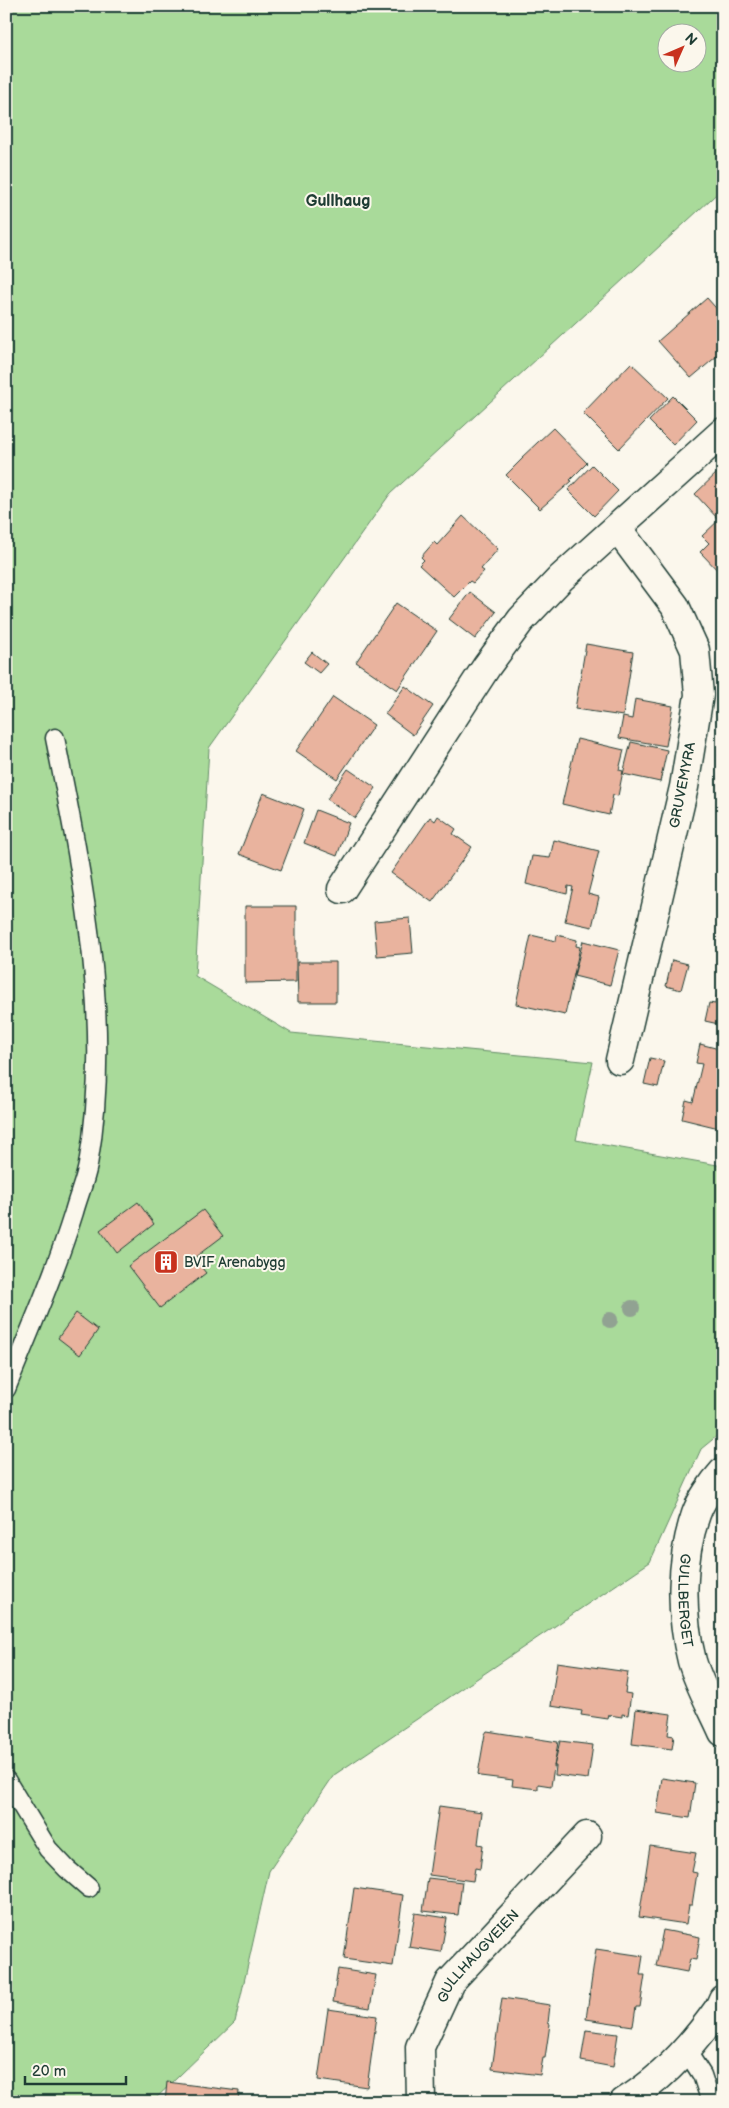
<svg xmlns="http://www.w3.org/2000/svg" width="729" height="2108" viewBox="0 0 729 2108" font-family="'Balsamiq Sans',sans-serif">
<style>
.green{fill:#a9da9a;stroke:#648c67;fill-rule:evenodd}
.building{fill:#e9b39e;stroke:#1f3d34}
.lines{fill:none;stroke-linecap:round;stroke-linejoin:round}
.service-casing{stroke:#1f3d34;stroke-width:21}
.minor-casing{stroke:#1f3d34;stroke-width:31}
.tertiary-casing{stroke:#1f3d34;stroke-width:31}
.service{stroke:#fbf7ec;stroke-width:18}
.minor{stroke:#fbf7ec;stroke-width:28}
.tertiary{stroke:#fbf7ec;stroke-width:28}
.tree{fill:#91a292}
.labels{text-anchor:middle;stroke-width:4;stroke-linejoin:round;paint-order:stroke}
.street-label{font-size:14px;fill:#1f3d34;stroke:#fbf7ec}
.poi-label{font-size:14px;fill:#1f3d34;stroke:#fbf7ec;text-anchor:start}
.quarter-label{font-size:16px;font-weight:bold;fill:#1f3d34;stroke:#fbf7ec}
</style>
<rect width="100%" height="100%" fill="#fbf7ec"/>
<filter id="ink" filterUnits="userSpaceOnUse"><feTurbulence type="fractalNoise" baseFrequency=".02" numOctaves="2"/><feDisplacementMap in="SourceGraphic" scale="10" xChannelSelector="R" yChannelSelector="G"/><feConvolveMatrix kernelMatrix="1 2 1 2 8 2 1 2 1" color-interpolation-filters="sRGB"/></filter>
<g filter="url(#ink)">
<path class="green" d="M6 6H723V188L390 494 209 748 195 976 291 1033 593 1062 576 1140 723 1166V1431L701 1449 650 1562 334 1775 269 1871 235 2022 152 2102H6ZM666 32H696V62H666Z"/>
<path class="building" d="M707 298 723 316V351L691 378 658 341Z
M631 363 668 398 619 449 583 413Z
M673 396 697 420 673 445 649 421Z
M553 428 587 463 570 480 572 481 540 509 506 475 523 458 522 457Z
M592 465 618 491 594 516 568 490Z
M719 471 723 475V515L718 519 695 494Z
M463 516 498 549 481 569 484 571 473 583 470 581 454 597 419 565 424 560 421 557 434 542 437 545Z
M722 517 723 519V576L700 552 709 543 702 536Z
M470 592 496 612 475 639 449 619Z
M396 603 437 631 397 690 356 662Z
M586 644 633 652 623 716 575 709Z
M312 652 327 664 319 673 304 662Z
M405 686 433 706 413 735 385 714Z
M333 697 374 725 337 779 296 751Z
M635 699 673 706 666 746 619 738 623 717 632 719Z
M577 739 624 750 619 770 623 771 618 796 613 795 609 815 562 804Z
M723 739V757L719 756Z
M631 742 667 750 660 782 623 774Z
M348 769 376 788 355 818 327 799Z
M263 793 304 809 281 870 239 854Z
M316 810 349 823 337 856 304 843Z
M438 816 456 829 453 834 472 847 432 902 391 873 430 817 435 821Z
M554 840 599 851 588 894 599 897 592 927 565 921 573 887 568 886 567 894 526 884 532 856 550 858Z
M245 906H296V982L245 983Z
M410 918 413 953 377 956 374 921Z
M531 935 556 941 557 935 577 940 576 946 580 947 565 1015 516 1004Z
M583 941 619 950 610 985 574 976Z
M723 947V966H718Z
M672 960 688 964 681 990 666 986Z
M297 962H336V1002H298Z
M723 973V1025L705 1021 709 1003 715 1004Z
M700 1044 723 1050V1129L682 1119 686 1100 693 1102 702 1064 696 1063Z
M650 1058 664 1061 658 1087 644 1084Z
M138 1202 154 1224 117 1253 100 1230Z
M203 1210 223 1236 194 1258 206 1273 160 1308 128 1266Z
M76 1313 98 1330 80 1355 58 1338Z
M557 1662 628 1672 625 1693 631 1694 628 1715 622 1714V1717L609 1715 608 1719 581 1715 582 1711 551 1706Z
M636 1709 671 1714 668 1735 674 1736 672 1749 632 1744Z
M487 1731 558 1742 551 1786 538 1784V1789L512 1786 513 1780 480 1776 478 1774 485 1734Z
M560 1741 593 1745 588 1779 555 1775 556 1766H554Z
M662 1778 695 1783 690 1818 657 1813Z
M439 1806 482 1812 478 1844 483 1845 480 1869 475 1868 473 1881 429 1875Z
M650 1846 696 1853 692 1872 697 1873 692 1905H689L686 1924 639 1917Z
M428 1878 462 1882 458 1915 423 1911Z
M354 1888 403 1895 393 1966 344 1959Z
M415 1913 447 1918 441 1952 409 1947Z
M663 1930 700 1937 696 1960 690 1959 687 1972 656 1966Z
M596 1949 643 1956 640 1975H645L640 2007H636L633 2026 586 2019Z
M338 1969 376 1975 370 2008 333 2002Z
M502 1998 550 2005 548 2023 550 2024 545 2058H543L540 2075 492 2069Z
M328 2009 377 2016 367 2087 318 2080Z
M586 2030 618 2034 613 2067 581 2061Z
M167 2082 239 2091 238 2102H165Z"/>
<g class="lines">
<defs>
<path id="service" d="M6 1389C30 1330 55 1273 74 1212 78 1197 85 1181 88 1165 113 1023 83 878 55 738
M6 1780 48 1849 67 1869 89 1888
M686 2050 702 2075 711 2102"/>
<g id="minor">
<path d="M617 528 675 606 695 650 699 695 684 787 620 1060"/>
<path d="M342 889 487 666 521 620 561 578 723 432"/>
<path id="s1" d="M421 2102 420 2047 450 1982 587 1836"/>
<path d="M624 2102C663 2079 693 2045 719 2008"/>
</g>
<g id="tertiary">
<path id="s2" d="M723 1472C713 1483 701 1500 696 1514 680 1560 680 1614 692 1661 699 1685 713 1709 723 1732"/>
<path d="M719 2008 723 1999"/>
</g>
</defs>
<use href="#service" class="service-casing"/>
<use href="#minor" class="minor-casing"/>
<use href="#tertiary" class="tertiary-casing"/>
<use href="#service" class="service"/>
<use href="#minor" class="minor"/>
<use href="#tertiary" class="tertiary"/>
</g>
<g class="tree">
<circle cx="632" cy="1308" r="8"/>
<circle cx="610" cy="1320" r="8"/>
</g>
</g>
<defs>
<symbol id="building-square" viewBox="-11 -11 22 22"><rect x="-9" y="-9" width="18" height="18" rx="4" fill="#c8321e" stroke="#fbf7ec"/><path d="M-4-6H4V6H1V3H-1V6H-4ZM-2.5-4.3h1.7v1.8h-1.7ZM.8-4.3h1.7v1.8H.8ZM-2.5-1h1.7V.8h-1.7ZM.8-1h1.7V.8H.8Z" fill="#fff"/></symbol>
</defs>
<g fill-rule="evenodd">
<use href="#building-square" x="152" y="1248" width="28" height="28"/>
</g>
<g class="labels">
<g class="street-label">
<text transform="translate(682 785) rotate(-79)" y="5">GRUVEMYRA</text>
<text dy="5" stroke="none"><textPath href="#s2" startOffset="138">GULLBERGET</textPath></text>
<text dy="5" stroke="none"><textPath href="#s1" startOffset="164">GULLHAUGVEIEN</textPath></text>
</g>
<g class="poi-label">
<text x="184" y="1267">BVIF Arenabygg</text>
</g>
<g class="quarter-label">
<text x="338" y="206">Gullhaug</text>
</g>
</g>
<rect width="729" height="2108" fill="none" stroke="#fbf7ec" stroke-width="25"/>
<rect x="12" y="12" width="704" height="2083" fill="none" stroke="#1f3d34" stroke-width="2" filter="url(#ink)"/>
<g transform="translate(682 48) rotate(45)"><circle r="24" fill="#fbf7ec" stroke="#a3ada2"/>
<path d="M0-4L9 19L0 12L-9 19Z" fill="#c8321e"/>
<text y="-8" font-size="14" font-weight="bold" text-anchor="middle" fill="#1f3d34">N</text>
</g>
<path d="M25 2076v8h101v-8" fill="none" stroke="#1f3d34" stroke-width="2.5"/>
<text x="32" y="2076" font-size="15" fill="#1f3d34" stroke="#fbf7ec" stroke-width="4" paint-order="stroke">20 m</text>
</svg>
